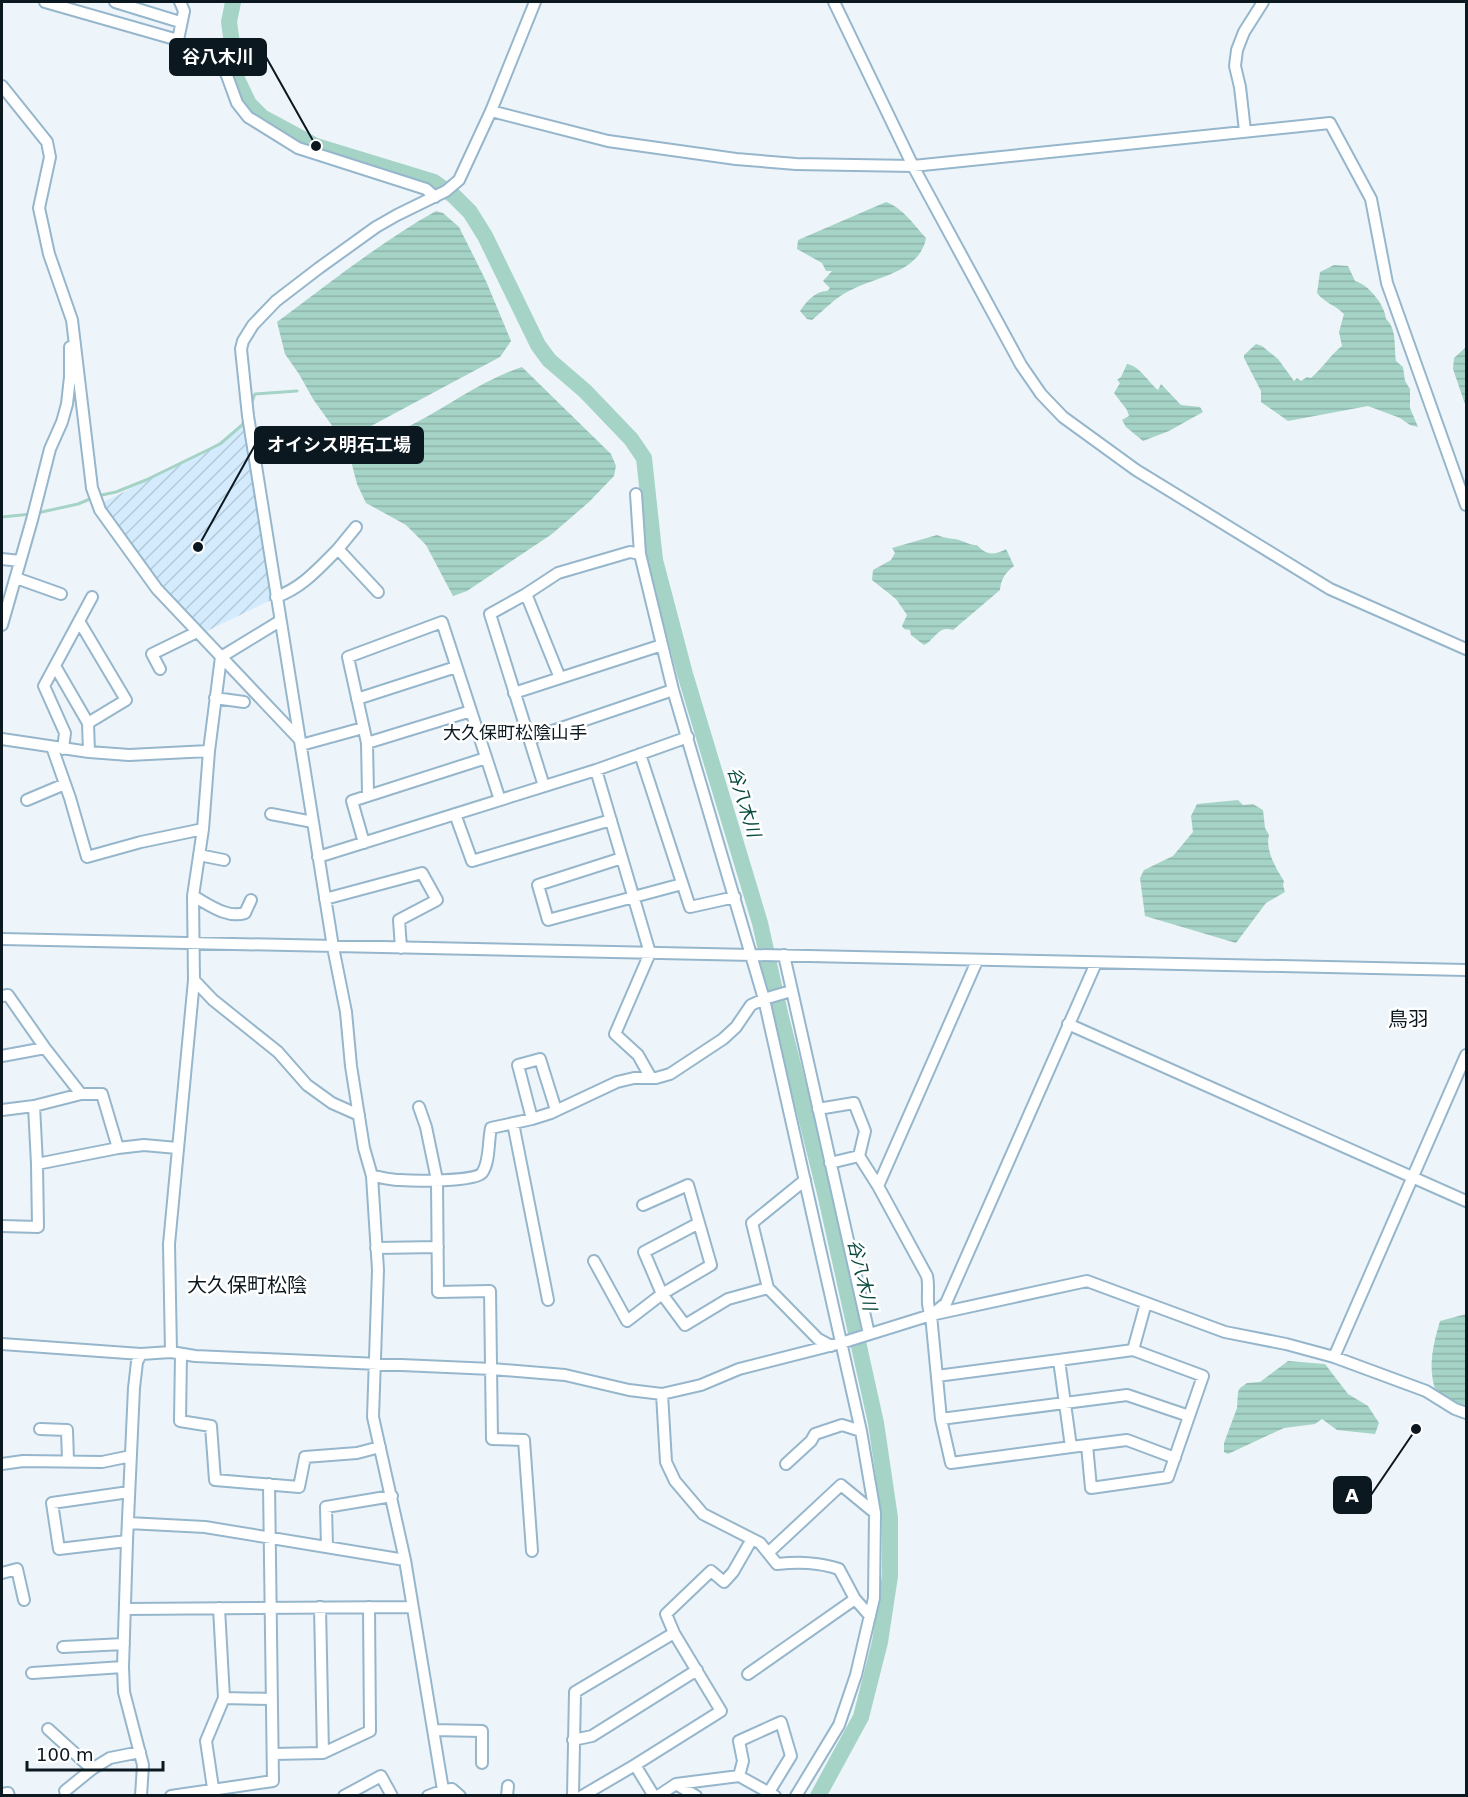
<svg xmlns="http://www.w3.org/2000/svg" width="1468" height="1797" viewBox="0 0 1468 1797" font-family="'DejaVu Sans','Noto Sans JP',sans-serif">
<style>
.industrial{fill:url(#industrial-furrows)}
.water{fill:url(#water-rules)}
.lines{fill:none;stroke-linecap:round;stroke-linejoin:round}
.stream{stroke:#a5d3c6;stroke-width:3}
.river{stroke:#a5d3c6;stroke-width:16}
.minor-casing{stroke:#96b6cc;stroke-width:14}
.minor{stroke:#fff;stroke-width:10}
.labels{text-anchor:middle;stroke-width:5;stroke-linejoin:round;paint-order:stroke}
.neighbourhood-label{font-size:18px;fill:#0b1820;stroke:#fff}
.water-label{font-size:18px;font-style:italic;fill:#094a3e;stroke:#fff}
.quarter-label{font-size:20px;fill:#0b1820;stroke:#fff}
.leader{fill:none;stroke:#0b1820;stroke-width:2}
.callout-dot{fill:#0b1820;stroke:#fff;stroke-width:2}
.callout{fill:#0b1820;stroke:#0b1820;stroke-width:2}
.callout-label{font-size:18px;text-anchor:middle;font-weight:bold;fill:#fff}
</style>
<defs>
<pattern id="industrial-furrows" width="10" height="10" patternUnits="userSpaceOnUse" patternTransform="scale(1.5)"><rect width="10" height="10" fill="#d3ebfc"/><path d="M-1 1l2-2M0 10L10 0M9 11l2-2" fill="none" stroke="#b4c9d8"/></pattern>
<pattern id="water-rules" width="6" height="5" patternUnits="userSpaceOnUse" patternTransform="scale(1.5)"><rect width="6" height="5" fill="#a5d3c6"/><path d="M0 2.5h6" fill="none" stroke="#8db4aa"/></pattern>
</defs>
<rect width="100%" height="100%" fill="#eef5fa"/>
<path class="industrial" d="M245 425 273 599 203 633 155 579 113 524 103 502 200 455Z"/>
<path class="water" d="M886 202C903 208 914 225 926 238 920 273 874 277 849 291 835 298 824 310 812 320L807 319 800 311C806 302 815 291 827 291L830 288 823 281 832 271H826L822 263 797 249 798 240Z
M436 211 443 213 459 227 486 281 511 341 500 357 343 441 313 399 299 374 285 354 277 322C330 283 379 243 436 211Z
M1334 265 1348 266 1355 281C1368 284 1385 305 1386 319 1397 329 1394 346 1396 361L1403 367 1405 381 1410 389V408L1418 427 1410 425 1400 418 1368 406 1288 421 1261 402V391L1244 358V355L1256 344 1262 346 1278 359 1294 381 1297 378 1301 381 1307 377 1311 378C1323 368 1330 355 1342 346L1339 332 1344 314C1335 305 1325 303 1317 293L1320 272Z
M1466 347V407L1453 369 1454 358Z
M1127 364C1141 367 1147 381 1158 390L1161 384 1181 405 1200 407 1203 412 1169 431 1143 441 1126 427 1122 420 1129 416 1127 410 1114 393 1120 383 1117 380 1121 377Z
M522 367 611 454 616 466 614 476 589 502 552 534 467 591 453 596 426 545 406 525 366 503 357 484 351 461C369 442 396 433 419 421 453 403 485 379 522 367Z
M937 535C946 539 954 538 962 541 968 543 970 545 977 545 986 555 994 556 1006 549L1014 566C1005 573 1001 579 1000 590L953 630C938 625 936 639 924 645L911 635 910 630 904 629 902 626 907 615 896 599 872 580 873 570 891 560 895 553 892 548Z
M1238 800 1243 805 1253 804 1263 810 1265 828 1269 835C1265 850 1276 868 1284 881L1283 885 1285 892 1266 903 1236 943 1145 916 1140 878 1144 870 1173 856 1193 832 1191 816 1197 804Z
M1466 1314V1408L1435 1389C1428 1366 1433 1345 1440 1321Z
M1288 1361 1325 1364 1348 1394 1368 1406 1379 1423 1375 1434 1337 1430 1322 1419 1315 1424 1284 1428 1228 1454 1224 1452V1443L1237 1408 1238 1392 1240 1388 1247 1383 1260 1382Z"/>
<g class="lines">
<path class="stream" d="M251 404 255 394 297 391
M37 513 78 504 97 496 116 492 146 480 220 444 242 425 245 418
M2 517 31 514"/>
<path class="river" d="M233 2 229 22 237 79 249 104 262 117 316 146 434 182 454 196 470 212 485 236 538 345 549 360 585 391 631 439 644 458 655 560 685 674 760 923 780 1013 825 1193 876 1423 890 1518V1576L880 1642 861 1717 818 1796"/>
<defs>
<path id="minor" d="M45 2 178 40 190 51 222 62 237 103 248 117 298 148 426 189 435 197
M115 2 180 22
M834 2 913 166 1021 365 1041 394 1063 417 1136 470 1330 589 1466 649
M178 40 184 11 180 2
M2 86 47 142 50 157 39 208 49 254 72 320 92 488 100 510 157 589 300 740
M491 111 608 141 736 159 796 164 913 166 1330 123 1371 199 1387 283 1466 505
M1245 131 1240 87 1235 66 1237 50 1244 32 1263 2
M636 494 640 554 673 690 764 999 861 1431 875 1513 874 1598 856 1675 839 1725 796 1796
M338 549 356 527
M2 559 20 561
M16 578 61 594
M526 594 560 678
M276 597C302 588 319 568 338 549L378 592
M2 625 32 520 50 449 62 422 67 404 70 377V347
M221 657 280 621
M55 666 88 723 126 700 79 621
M160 669 152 654 197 632
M514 693 662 645
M215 698 244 702
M357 699 456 667
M88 723 89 752
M2 739 89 752 129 755 209 751
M529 739 673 690
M367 743 471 711
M301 745 363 728
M52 747 70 798 87 857 141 842 203 829
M63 749 65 733 44 686 92 597
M640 754 690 907 735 897
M596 770 650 953 615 1034 638 1055 651 1078
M544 786 490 614 526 594 558 573 630 552 640 554
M368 794 367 743 348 657 442 622 500 800
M27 800 65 784
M271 814 313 822
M455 814 472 861 611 820
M364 843 352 801 486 758
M199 855 224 860
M318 857 596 770 688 737
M622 858 538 885 548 920 682 884
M193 896C208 904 227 919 245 913L251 900
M325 899 422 873 437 900 399 920 401 948
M2 939 1466 970
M784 955 869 1334
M977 961 878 1186 927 1276C930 1289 925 1304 931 1315L941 1419 951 1463 1071 1447
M194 980 213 1000 278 1052 307 1085 332 1103 359 1115
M2 996 8 995 45 1048 81 1094H102L118 1148 37 1164 38 1227 2 1226
M1068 1024 1466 1201
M2 1056 45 1048
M34 1106 37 1164
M419 1107 426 1127 437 1180 438 1292 490 1291 492 1439 524 1440 532 1551
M818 1109 854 1103 865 1131 859 1156 878 1186
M2 1110 34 1106 81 1094
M532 1119 518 1065 540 1059 556 1110
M513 1123 548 1300
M118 1148 144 1145 177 1148
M830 1163 859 1156
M372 1176C381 1177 391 1180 400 1180 413 1181 475 1182 482 1173 490 1162 488 1141 491 1128L532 1119 551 1113 617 1082 634 1078H656L670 1074 723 1039 736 1027 751 1005 764 999 791 991
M805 1180 752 1223 768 1288 818 1339 831 1346
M699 1223 644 1252 662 1294 685 1325 728 1299 768 1288
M376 1248 438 1247
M594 1261 627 1321 662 1294 711 1265 688 1185 643 1205
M934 1313 946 1303 1096 963
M2 1344 141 1354 171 1352 195 1356 492 1369 565 1375 629 1390 662 1394 701 1385 739 1369 841 1343 931 1315 1087 1281 1225 1332 1286 1344 1334 1357 1426 1391 1455 1409 1466 1413
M1133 1350 1059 1360 1071 1447 1087 1445 1091 1488 1168 1477 1203 1376 1133 1350 1146 1303
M171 1352 169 1244 194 980 193 896 203 829 209 751 221 657
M141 1354 137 1362 134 1388 127 1541 123 1667 124 1692 143 1765 141 1796
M181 1354 180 1421 211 1426 215 1480 299 1487 305 1457 357 1453 380 1447
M1334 1357 1466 1055
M937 1376 1059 1360
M662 1394 666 1462 675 1481 703 1514 760 1543 777 1564C799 1562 817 1562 839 1569L855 1599 870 1616
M941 1419 1127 1395 1189 1416
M40 1429 67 1430 68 1461
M1087 1445 1127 1440 1175 1458
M2 1464 23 1461 102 1462 131 1456
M786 1464 811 1441 815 1434 842 1425 861 1431
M128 1523 205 1527 405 1560
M127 1541 59 1549 52 1503 129 1492
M327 1547 326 1507 392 1496
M768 1553 841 1485 875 1513
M2 1573 17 1569 24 1600
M320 1607 323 1753
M126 1609 412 1607
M63 1647 124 1644
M32 1673 123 1667
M748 1674 855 1599
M224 1698 272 1699
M48 1729 92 1769
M433 1730 482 1731V1763
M573 1740 592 1736 697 1670
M273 1754 323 1753 370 1731 369 1607
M739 1776 743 1761 739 1741 781 1722 791 1756 769 1792
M676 1784 696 1796
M213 1788 206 1741 224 1698 219 1608
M65 1791 92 1769 110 1758 140 1752
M2 1794 8 1793 9 1796
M171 1796 273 1781 269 1484
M344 1796 381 1776 392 1796
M428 1796 444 1790 452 1789 460 1796
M444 1796 405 1560 373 1417 378 1270 372 1176 364 1148 351 1066 346 1012 333 947 248 416 241 349 243 341 253 325 276 301 319 268 376 227 397 215 446 191 459 180 491 111 535 2
M507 1796 508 1786
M573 1796 575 1692 674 1633 666 1614 711 1571 724 1582 733 1572 752 1539
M582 1796 635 1765
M654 1796 635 1765 721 1711 674 1633
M658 1796 676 1784 739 1776 775 1796"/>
</defs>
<use href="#minor" class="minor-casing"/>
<use href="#minor" class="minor"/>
</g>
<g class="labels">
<g class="neighbourhood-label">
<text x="515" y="739">大久保町松陰山手</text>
</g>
<g class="water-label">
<text transform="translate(744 802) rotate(73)" y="6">谷八木川</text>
<text transform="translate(862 1275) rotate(77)" y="6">谷八木川</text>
</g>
<g class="quarter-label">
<text x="1408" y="1026">鳥羽</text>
<text x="247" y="1292">大久保町松陰</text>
</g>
</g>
<path class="leader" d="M316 146L266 57M198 547L255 445M1416 1429L1371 1495"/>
<g class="callout-dot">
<circle cx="316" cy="146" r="6"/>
<circle cx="198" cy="547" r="6"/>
<circle cx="1416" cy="1429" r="6"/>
</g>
<g class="callout">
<rect x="170" y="39" width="96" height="36" rx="6"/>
<rect x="255" y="427" width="168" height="36" rx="6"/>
<rect x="1334" y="1477" width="37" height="36" rx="6"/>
</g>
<g class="callout-label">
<text x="218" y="63">谷八木川</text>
<text x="339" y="451">オイシス明石工場</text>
<text x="1352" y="1502">A</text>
</g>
<rect width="1468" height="1797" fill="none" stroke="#0b1820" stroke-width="6"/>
<path d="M27 1761v9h136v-9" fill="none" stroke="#0b1820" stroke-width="3"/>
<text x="36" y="1761" font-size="18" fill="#0b1820" stroke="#ffffff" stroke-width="4.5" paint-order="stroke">100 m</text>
</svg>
